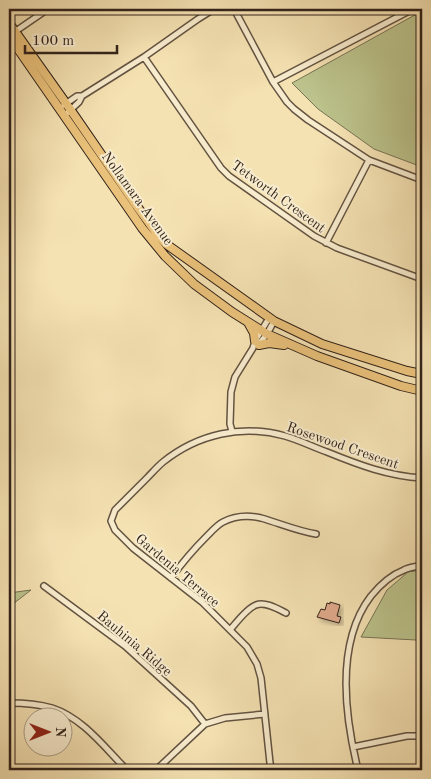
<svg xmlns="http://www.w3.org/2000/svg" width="431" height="779" viewBox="0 0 431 779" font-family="'Old Standard TT',serif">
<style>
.green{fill:#bcc38c;stroke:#777354}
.building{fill:#e0aa8c;stroke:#32231b;filter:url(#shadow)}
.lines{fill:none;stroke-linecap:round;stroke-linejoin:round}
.minor-casing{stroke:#635341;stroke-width:8}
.primary-casing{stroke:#32231b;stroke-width:10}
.minor{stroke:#f8ecce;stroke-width:5}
.primary{stroke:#eac17a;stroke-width:8}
.labels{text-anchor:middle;stroke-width:4;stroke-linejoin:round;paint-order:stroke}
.street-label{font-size:14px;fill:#32231b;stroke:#f8ecce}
</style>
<defs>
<filter id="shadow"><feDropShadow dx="3" dy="3" stdDeviation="2.5" flood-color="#0004"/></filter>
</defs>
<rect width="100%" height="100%" fill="#f5e2b3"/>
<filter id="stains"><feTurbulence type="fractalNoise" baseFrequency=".004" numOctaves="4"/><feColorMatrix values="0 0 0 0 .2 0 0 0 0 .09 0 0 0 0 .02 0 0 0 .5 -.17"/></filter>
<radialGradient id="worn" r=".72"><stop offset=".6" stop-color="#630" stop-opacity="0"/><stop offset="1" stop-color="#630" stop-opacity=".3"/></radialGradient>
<path class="green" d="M422 11V167L374 149 318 109 292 83Z
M422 570V649L416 640 361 637 387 590 408 572Z
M31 590 9 607V593Z"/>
<path class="building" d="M330 602 340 605 337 616 341 617 339 623 317 617 321 609 325 610 327 603 330 604Z"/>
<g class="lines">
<defs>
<path id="minor" d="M234 9 273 82 287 102 294 109 308 120 369 160 422 180
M13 33 48 9
M144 57 221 168 229 176 314 236 337 248 422 279
M273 82 413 9
M64 105 77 96H82L144 57 198 19 214 9
M64 116 79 102 82 96
M326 243 369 160
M258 345 267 334 274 321
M232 431 230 424 231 392 235 377 253 348 255 341 269 318
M171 578C182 563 193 550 206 537 211 532 217 525 223 522 235 516 248 515 261 518 279 523 297 531 316 534
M44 586 125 646 191 706 205 724
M230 630C236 623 247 608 256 605 265 601 278 609 286 613
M9 703C23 703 38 704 52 708 83 718 105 748 127 770
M353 747 407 736H422
M156 770 205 724 225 718 265 714
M272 770 270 763 261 678 257 664 247 647 202 602 133 548 115 530 111 521 115 510C125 500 136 489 147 478 152 473 157 467 163 462 198 434 242 424 285 436 299 440 313 447 327 452 359 465 388 476 422 478
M358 770C345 717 335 643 371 596 380 585 391 575 404 570 409 567 416 567 422 565"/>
<path id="primary" d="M9 23 70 109 136 205 157 234 166 244 274 321 322 344 407 371 422 374
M9 36 142 228 165 256 194 284 232 312 267 334 317 356 401 386 422 391
M249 324 254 333 255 341
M259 345 269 343 284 345"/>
</defs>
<use href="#minor" class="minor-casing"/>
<use href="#primary" class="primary-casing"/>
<use href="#minor" class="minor"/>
<use href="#primary" class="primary"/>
</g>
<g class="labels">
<g class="street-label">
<text transform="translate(279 196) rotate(36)" y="5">Tetworth Crescent</text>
<text transform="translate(138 198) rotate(54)" y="5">Nollamara Avenue</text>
<text transform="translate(343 445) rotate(19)" y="5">Rosewood Crescent</text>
<text transform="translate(178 570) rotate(40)" y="5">Gardenia Terrace</text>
<text transform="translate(135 643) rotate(40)" y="5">Bauhinia Ridge</text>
</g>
</g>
<rect width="431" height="779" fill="none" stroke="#f5e2b3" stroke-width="30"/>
<rect x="10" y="10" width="411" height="759" fill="none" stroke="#32231b" stroke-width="2.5"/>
<rect x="15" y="15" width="401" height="749" fill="none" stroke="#32231b"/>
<g transform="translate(48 732) rotate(90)"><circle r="24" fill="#f8ecce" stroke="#a99c86"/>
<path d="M0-4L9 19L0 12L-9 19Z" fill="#8f2418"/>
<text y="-8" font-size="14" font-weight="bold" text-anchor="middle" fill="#32231b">N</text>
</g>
<path d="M25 45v8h92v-8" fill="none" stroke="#32231b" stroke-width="2.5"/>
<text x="32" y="45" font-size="15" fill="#32231b" stroke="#f8ecce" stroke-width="4" paint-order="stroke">100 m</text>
<rect width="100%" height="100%" filter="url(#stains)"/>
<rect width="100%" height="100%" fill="url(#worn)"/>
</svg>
